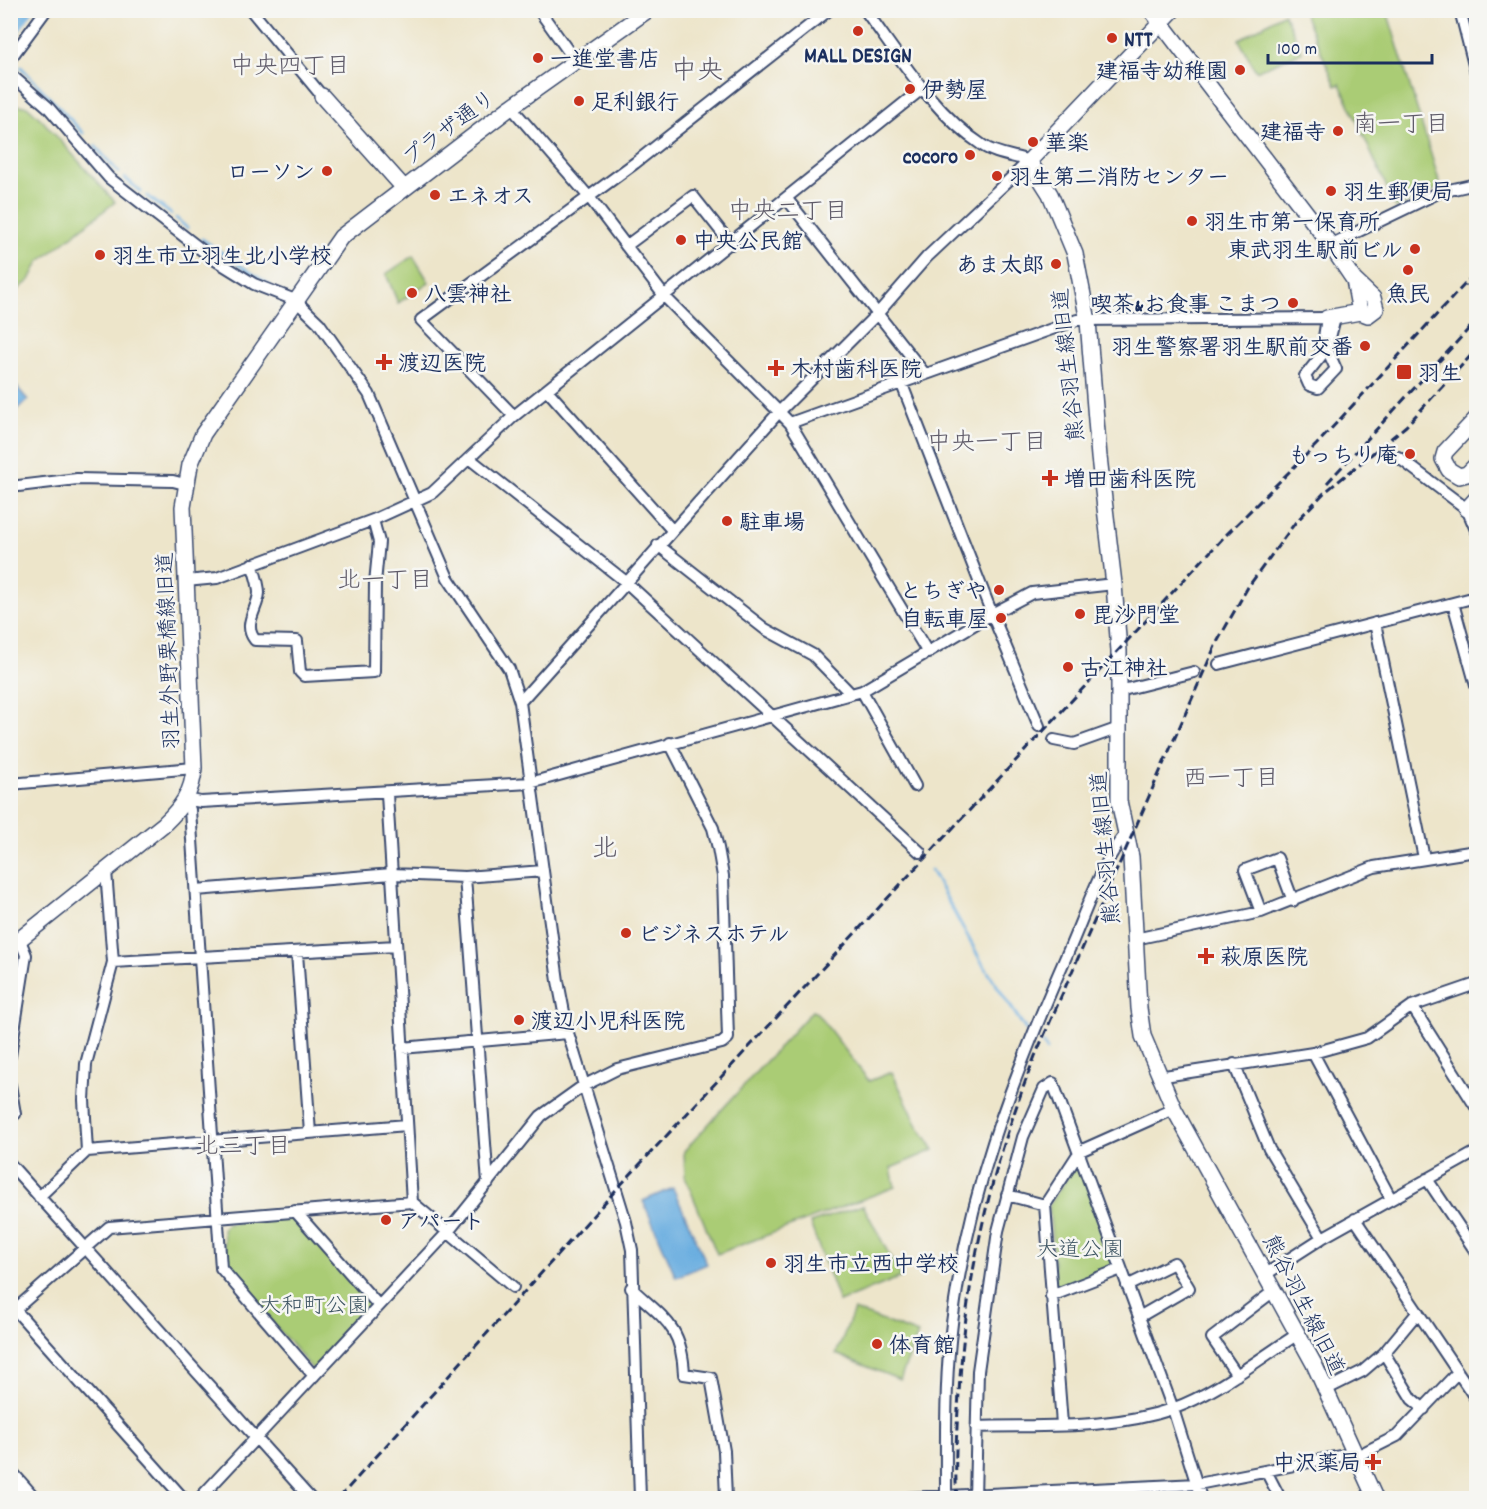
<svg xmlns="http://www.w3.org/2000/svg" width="1487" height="1509" viewBox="0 0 1487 1509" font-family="Dekko,'Klee One',sans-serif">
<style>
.green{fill:#aacc74;stroke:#627e69;stroke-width:1.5}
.water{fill:#6aaee0;stroke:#426e9f;stroke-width:1.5}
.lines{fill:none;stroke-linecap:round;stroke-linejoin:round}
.stream{stroke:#6aaee0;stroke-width:3}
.canal{stroke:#6aaee0;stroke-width:12}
.street-casing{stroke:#3a4a6e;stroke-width:14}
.secondary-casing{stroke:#3a4a6e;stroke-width:18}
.primary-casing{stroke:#3a4a6e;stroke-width:20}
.street{stroke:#fff;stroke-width:10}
.secondary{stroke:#fff;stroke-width:15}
.primary{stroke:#fff;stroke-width:16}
.rail{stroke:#1b2f5e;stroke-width:3;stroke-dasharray:9 4.5;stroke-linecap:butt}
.poi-dot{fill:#c8321e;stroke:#f6f6f2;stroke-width:2}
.labels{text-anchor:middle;stroke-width:5;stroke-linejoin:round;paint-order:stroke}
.poi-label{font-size:22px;font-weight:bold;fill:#1b2f5e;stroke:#f6f6f2;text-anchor:start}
.street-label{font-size:22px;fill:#1b2f5e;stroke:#f6f6f2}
.park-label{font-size:22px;fill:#3f5664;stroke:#f6f6f2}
.neighbourhood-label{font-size:24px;fill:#605c6a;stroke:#f6f6f2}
.quarter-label{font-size:26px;fill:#605c6a;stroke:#f6f6f2}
</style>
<rect width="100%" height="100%" fill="#f6f6f2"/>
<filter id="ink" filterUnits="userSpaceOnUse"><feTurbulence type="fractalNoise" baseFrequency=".0167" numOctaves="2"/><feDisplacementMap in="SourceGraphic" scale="12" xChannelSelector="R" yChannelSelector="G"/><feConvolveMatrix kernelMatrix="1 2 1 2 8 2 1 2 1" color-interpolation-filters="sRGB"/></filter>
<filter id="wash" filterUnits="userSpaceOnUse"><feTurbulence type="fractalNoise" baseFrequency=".008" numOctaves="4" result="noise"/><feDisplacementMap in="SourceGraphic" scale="24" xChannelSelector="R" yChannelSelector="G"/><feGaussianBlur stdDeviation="1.35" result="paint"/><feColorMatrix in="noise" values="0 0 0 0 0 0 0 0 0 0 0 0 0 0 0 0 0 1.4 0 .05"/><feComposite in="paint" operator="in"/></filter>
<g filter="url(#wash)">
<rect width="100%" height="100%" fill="#ede5ca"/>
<path class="green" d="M1303 11H1387L1441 187 1396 208 1340 84 1336 86Z
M1284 13 1302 52 1256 71 1239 40Z
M11 105 27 106 42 120 115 202 39 262 30 280 11 295Z
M413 256 429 282 398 303 386 274Z
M812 1011 817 1013 869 1081 892 1072 917 1124 934 1150 891 1168 895 1187 717 1254 685 1177 684 1151Z
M1079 1160 1115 1266 1056 1291 1049 1205Z
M863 1205 901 1277 839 1302 810 1223Z
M293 1215 375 1306 315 1372 226 1268 223 1229 227 1224Z
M854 1310 918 1334 900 1380 836 1354Z"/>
<path class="water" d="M10 379 28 400 11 414H10Z
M673 1188 707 1264 676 1277 643 1201Z"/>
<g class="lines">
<path class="stream" d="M21 67 83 133
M95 146 119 173
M125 178 141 192
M147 196 171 214
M176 218 187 228
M202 239 225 255
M229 258 270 285
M931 870 981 961 1026 1030
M1043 1044 1047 1050"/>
<path class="canal" d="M10 35 27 10"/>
</g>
</g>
<g filter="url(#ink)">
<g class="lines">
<defs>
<path id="street" d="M251 10 322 96
M539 10 576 62
M1460 10 1476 73
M10 59 46 10
M10 74 48 107 109 178 212 258 254 284 295 300 319 323 369 394 448 578 509 669 520 702 558 981 568 1033 626 1222 632 1250 640 1498
M511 107 589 197 665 297 790 423 928 653
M787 199 925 374
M1330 245 1440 192 1476 184
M626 246 693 196 731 244
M901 382 992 614 1039 726
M547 390 672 530
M514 416 421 320 635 163 829 10
M790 423 1077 320 1327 318 1321 356 1305 376 1309 385 1318 388 1336 369 1327 349 1335 318
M1398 457 1467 509 1476 530
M470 459 626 582 920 852
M10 487 77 479 173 481 185 484
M658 545 765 629 813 655 851 694
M252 564C255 573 259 584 259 593 258 609 242 624 255 640L297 641 300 672 304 676 374 672 375 583 379 542 373 520
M186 581 217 578 373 520 432 493 514 416 923 88
M1453 603 1476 686
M1375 623 1424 858
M1219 664 1476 597
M862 691 915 786
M1119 691 1194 672
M520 702 779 412 879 312 927 257 1029 161C1015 156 994 154 982 145 933 113 899 56 865 10
M1054 740 1074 744 1119 728
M10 784 194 768
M387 794 412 1202
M186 799 201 802 530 783 862 691 992 614 1032 593 1114 584
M186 799 190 810 221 1268 314 1376
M465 877 488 1183
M196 890 392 874 465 877 543 871
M1261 912 1245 870 1277 858 1293 901
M1135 939 1261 912 1374 867 1476 851
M297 953 310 1133
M113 962 396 946
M1412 1006 1476 1107
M402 1048 568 1033
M1313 1053 1391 1199
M10 1056 26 955 20 940
M1234 1064 1269 1149 1322 1238
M1158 1077 1313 1053 1367 1038 1412 1006 1476 984
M10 1085 15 1114 10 1117
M87 1151 407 1125
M10 1164 310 1498
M1427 1179 1476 1252
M1007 1195 1045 1205
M39 1197 87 1151 84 1100 86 1064 113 962 106 871
M295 1211 379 1306
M1355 1219 1476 1399
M1266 1274 1322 1238 1476 1152
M1127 1286 1174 1263 1189 1288 1139 1317
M631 1288C664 1319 682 1326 684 1374L711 1378 724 1451 726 1498
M1051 1296 1121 1269
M11 1305 183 1498
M10 1314 109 1227 412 1202 513 1287
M1384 1353 1412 1399 1424 1409
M1237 1375 1212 1338 1275 1290
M1325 1390 1363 1371 1384 1353 1418 1312
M1062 1424 1045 1205 1080 1151 1174 1109
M976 1427C1041 1425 1110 1430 1172 1409 1217 1393 1258 1359 1298 1334
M1355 1457 1397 1436 1458 1372
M1266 1471 1280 1498
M946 1496C946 1444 945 1392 950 1341 964 1202 1012 1079 1068 952 1083 919 1103 858 1126 834
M200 1498 447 1233 541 1116 583 1086 617 1069 722 1043 728 1038 723 876 718 848 713 828 670 743
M906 1498 1198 1484 1345 1455 1353 1451
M975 1498 978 1371 998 1231 1023 1137 1044 1089 1053 1083 1173 1409 1201 1498"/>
<path id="secondary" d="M1151 10 1327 240 1354 280 1373 298 1376 309 1368 315 1360 312 1354 280
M1173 10 1029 161 1050 194 1075 254 1088 321 1099 457 1114 584 1119 651V801L1131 857 1139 1008 1143 1036 1174 1109 1314 1364 1375 1498
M322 96 404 188
M1327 318 1360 312
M1476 419 1445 452 1443 459 1449 470 1459 476 1467 474 1476 465
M1467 509 1476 499
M10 947 164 824C181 808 193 792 194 768L183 507 190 465 203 434 341 237 511 107 648 10"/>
<path id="primary" d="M10 1474 31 1498"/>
</defs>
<use href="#street" class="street-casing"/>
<use href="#secondary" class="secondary-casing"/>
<use href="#primary" class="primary-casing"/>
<use href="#street" class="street"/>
<use href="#secondary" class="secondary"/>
<use href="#primary" class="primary"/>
<path class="rail" d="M1327 483 1476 321
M339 1498 615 1191 1223 538 1317 444 1476 272
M957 1498C954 1464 957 1428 959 1393 966 1272 991 1169 1035 1056L1216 644 1248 587 1295 523 1324 493 1406 426 1476 350"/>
</g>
</g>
<g class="poi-dot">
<circle cx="858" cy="31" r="6"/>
<circle cx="1112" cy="38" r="6"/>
<circle cx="538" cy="58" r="6"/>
<circle cx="1240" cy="70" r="6"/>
<circle cx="910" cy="89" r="6"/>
<circle cx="579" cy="101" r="6"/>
<circle cx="1338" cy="131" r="6"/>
<circle cx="1033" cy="142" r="6"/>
<circle cx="970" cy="155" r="6"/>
<circle cx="327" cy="171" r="6"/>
<circle cx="997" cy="176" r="6"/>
<circle cx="1331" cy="191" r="6"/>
<circle cx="435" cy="195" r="6"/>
<circle cx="1192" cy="221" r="6"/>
<circle cx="681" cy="240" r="6"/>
<circle cx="1415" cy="249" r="6"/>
<circle cx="100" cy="255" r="6"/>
<circle cx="1056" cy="264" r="6"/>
<circle cx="1408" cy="270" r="6"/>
<circle cx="412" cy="293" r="6"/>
<circle cx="1293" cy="303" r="6"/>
<circle cx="1365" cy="346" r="6"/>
<path d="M381 353h6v6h6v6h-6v6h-6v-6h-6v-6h6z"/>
<path d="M773 359h6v6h6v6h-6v6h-6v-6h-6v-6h6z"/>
<rect x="1396" y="364" width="16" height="16" rx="3"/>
<circle cx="1410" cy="454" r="6"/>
<path d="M1047 469h6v6h6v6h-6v6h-6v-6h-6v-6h6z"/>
<circle cx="727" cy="521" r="6"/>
<circle cx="999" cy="590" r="6"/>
<circle cx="1080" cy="614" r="6"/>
<circle cx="1001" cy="618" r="6"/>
<circle cx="1068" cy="667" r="6"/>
<circle cx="626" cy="933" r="6"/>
<path d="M1203 947h6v6h6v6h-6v6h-6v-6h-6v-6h6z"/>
<circle cx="519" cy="1020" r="6"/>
<circle cx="386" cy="1220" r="6"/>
<circle cx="771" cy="1263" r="6"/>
<circle cx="877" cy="1344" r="6"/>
<path d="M1370 1453h6v6h6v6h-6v6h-6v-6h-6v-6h6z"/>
</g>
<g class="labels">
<g class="poi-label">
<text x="1124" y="46">NTT</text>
<text x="858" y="62" text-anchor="middle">MALL DESIGN</text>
<text x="550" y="66">一進堂書店</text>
<text x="1228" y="78" text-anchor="end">建福寺幼稚園</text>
<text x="922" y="97">伊勢屋</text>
<text x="591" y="109">足利銀行</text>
<text x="1326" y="139" text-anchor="end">建福寺</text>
<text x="1045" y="150">華楽</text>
<text x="958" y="163" text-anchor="end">cocoro</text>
<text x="315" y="179" text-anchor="end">ローソン</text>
<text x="1009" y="184">羽生第二消防センター</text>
<text x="1343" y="199">羽生郵便局</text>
<text x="447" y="203">エネオス</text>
<text x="1204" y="229">羽生市第一保育所</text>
<text x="693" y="248">中央公民館</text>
<text x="1403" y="257" text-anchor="end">東武羽生駅前ビル</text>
<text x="112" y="263">羽生市立羽生北小学校</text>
<text x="1044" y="272" text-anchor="end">あま太郎</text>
<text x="424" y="301">八雲神社</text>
<text x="1408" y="301" text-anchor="middle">魚民</text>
<text x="1281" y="311" text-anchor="end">喫茶&amp;お食事 こまつ</text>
<text x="1353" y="354" text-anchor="end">羽生警察署羽生駅前交番</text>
<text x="398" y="370">渡辺医院</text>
<text x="790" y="376">木村歯科医院</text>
<text x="1418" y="380">羽生</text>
<text x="1398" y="462" text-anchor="end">もっちり庵</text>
<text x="1064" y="486">増田歯科医院</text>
<text x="739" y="529">駐車場</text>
<text x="987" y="598" text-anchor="end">とちぎや</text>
<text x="1092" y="622">毘沙門堂</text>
<text x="989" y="626" text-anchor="end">自転車屋</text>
<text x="1080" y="675">古江神社</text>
<text x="638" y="941">ビジネスホテル</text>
<text x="1220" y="964">萩原医院</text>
<text x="531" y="1028">渡辺小児科医院</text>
<text x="398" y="1228">アパート</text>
<text x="783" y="1271">羽生市立西中学校</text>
<text x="889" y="1352">体育館</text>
<text x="1361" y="1470" text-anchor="end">中沢薬局</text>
</g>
<g class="street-label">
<text transform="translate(448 127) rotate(-37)" y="8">プラザ通り</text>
<text transform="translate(1067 365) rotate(-96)" y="8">熊谷羽生線旧道</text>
<text transform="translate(167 651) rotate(-92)" y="8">羽生外野栗橋線旧道</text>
<text transform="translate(1104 848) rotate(-95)" y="8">熊谷羽生線旧道</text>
<text transform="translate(1305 1304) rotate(63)" y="8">熊谷羽生線旧道</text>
</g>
<g class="park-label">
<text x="1080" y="1256">大道公園</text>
<text x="314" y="1312">大和町公園</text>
</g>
<g class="neighbourhood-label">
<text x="290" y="73">中央四丁目</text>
<text x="1401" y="131">南一丁目</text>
<text x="788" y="218">中央二丁目</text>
<text x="987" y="449">中央一丁目</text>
<text x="385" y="587">北一丁目</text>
<text x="1231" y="785">西一丁目</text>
<text x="243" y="1153">北三丁目</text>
</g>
<g class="quarter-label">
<text x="697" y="78">中央</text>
<text x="605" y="856">北</text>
</g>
</g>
<rect width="1487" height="1509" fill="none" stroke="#f6f6f2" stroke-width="36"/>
<path d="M1268 54v9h164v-9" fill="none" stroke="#1b2f5e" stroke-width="3"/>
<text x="1277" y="54" font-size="18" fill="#1b2f5e" stroke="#f6f6f2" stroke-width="4.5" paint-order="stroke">100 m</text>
</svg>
